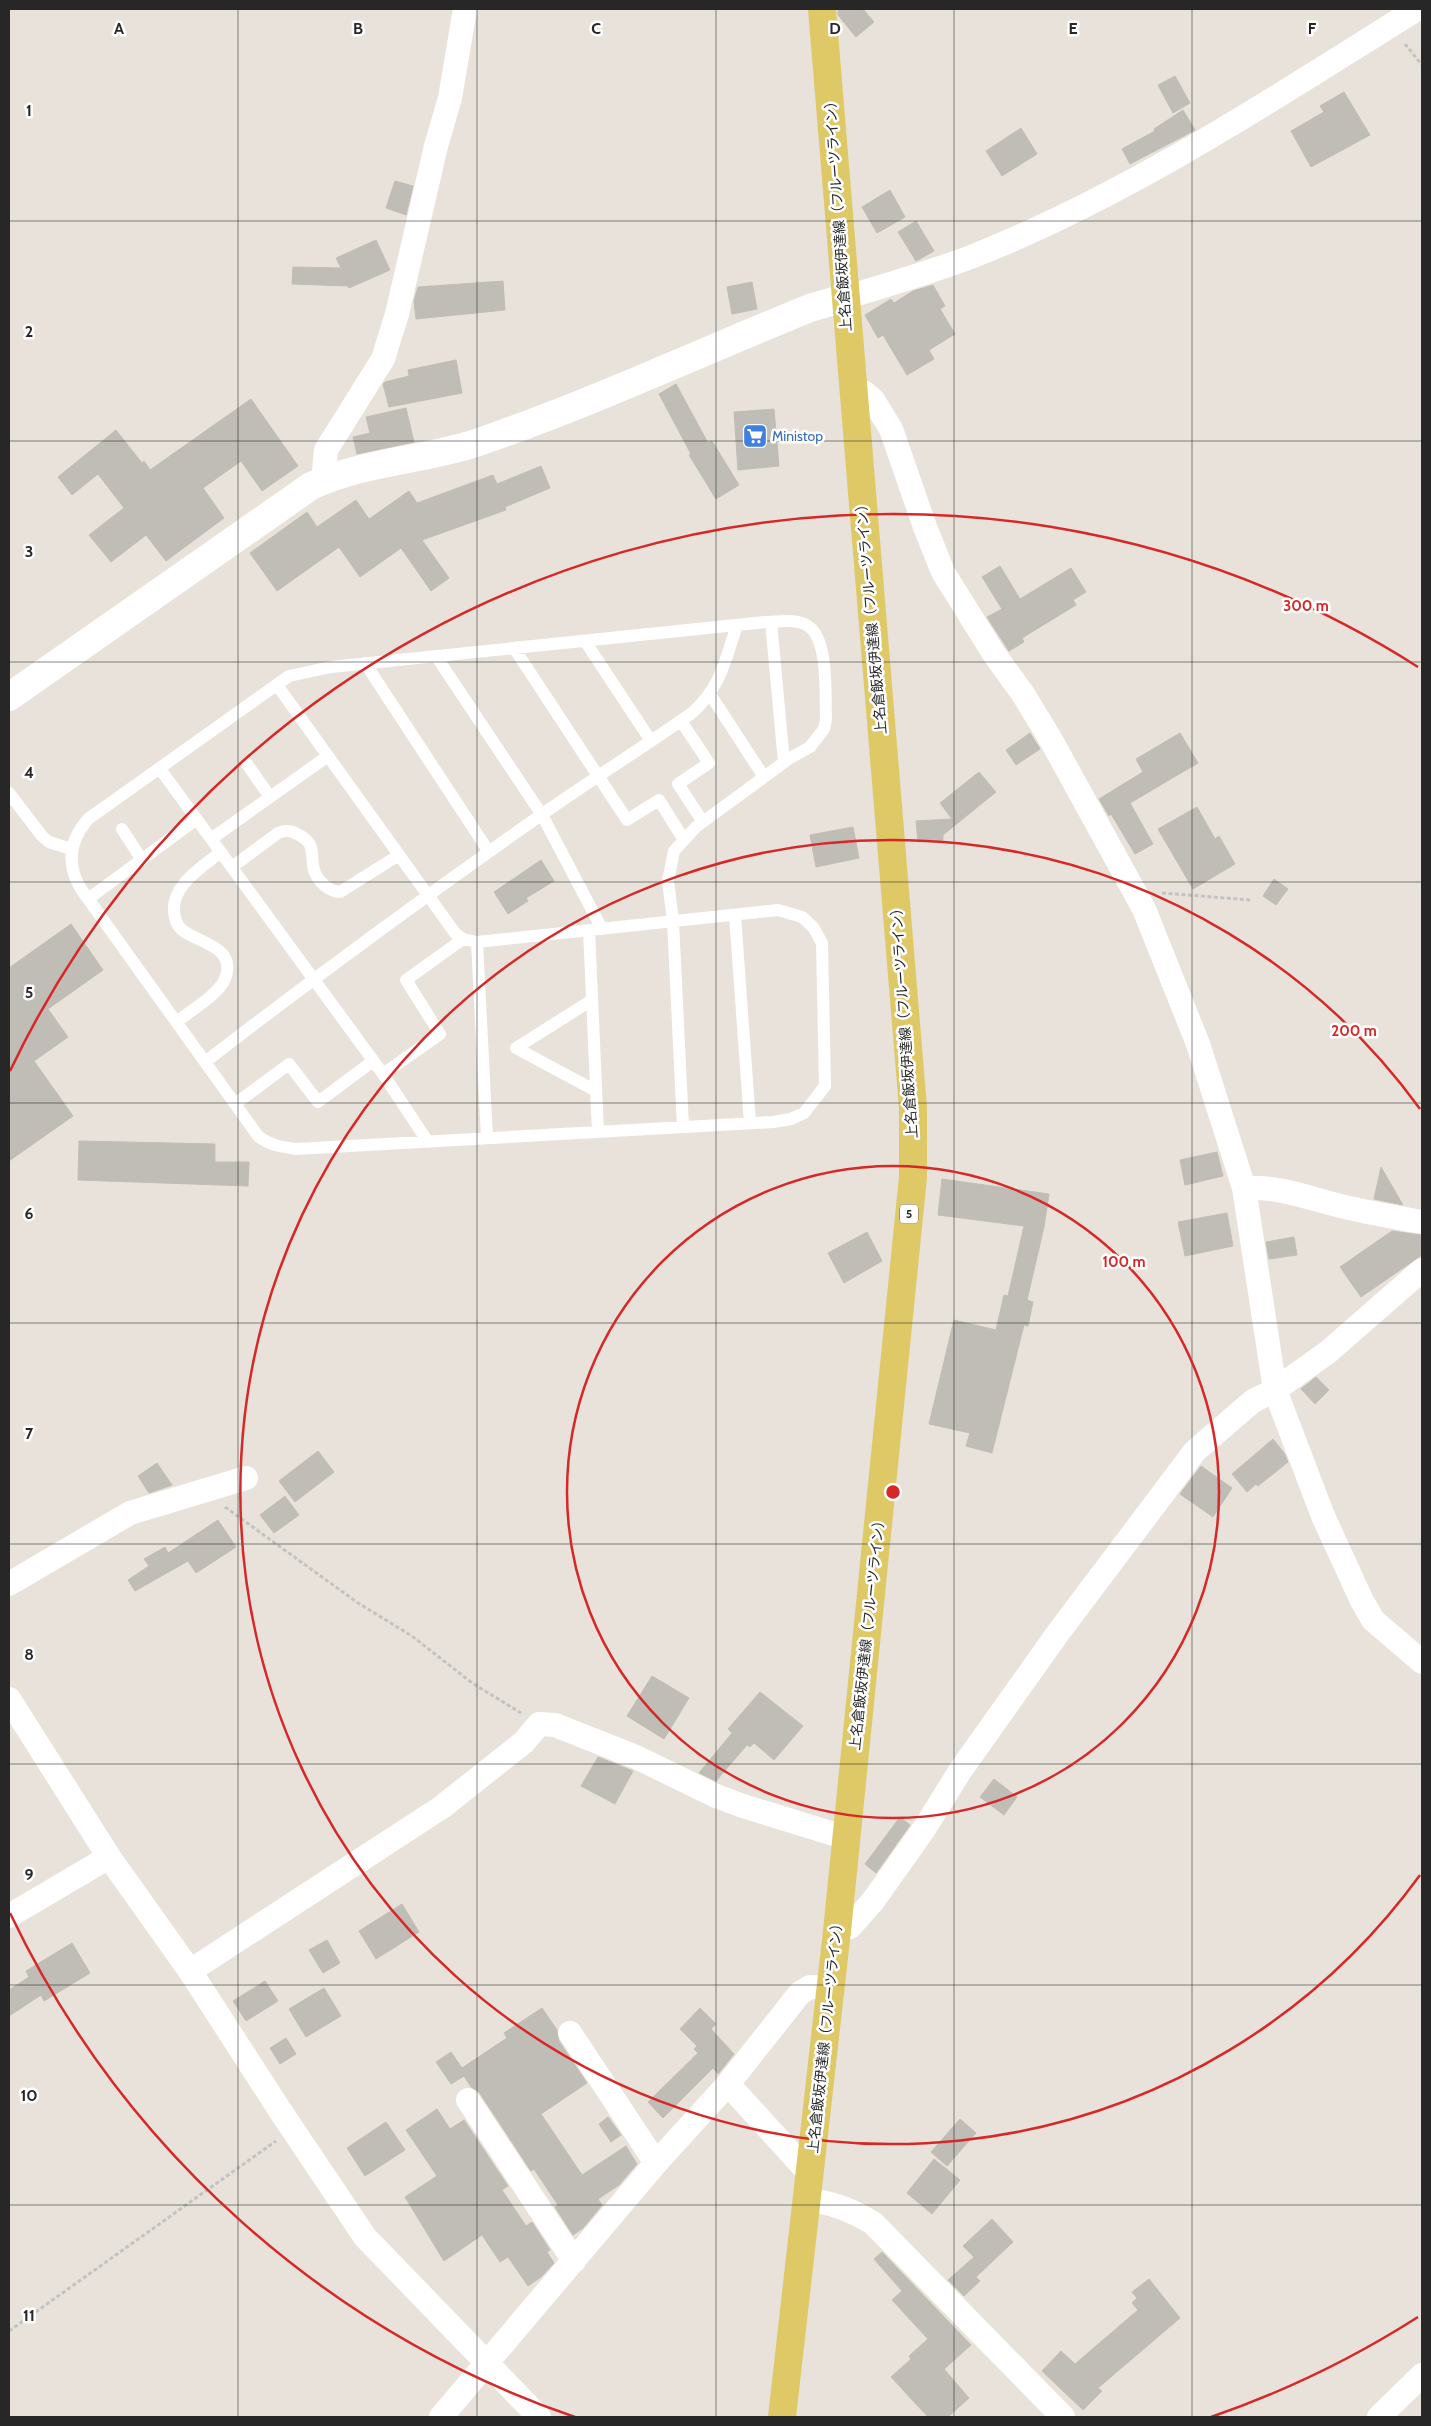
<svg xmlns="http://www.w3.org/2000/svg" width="1431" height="2426" viewBox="0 0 1431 2426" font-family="Cabin,'Noto Sans JP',sans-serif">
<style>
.building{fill:#c0bcb6;stroke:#c3beb4}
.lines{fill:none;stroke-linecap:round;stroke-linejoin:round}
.path{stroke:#c3c3c3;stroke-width:3;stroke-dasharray:4 2.5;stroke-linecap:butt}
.service{stroke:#fff;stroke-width:12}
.minor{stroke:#fff;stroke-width:24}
.tertiary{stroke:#fff;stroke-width:28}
.primary{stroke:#dfc967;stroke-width:28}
.grid{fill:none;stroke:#272727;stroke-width:1;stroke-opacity:0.55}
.ring{fill:none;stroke:#d62828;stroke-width:2.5}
.labels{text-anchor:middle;stroke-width:5;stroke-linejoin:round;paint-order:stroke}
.shield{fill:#fff;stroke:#686868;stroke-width:1}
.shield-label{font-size:12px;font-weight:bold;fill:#272727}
.street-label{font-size:14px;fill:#272727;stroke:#fff}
.shop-label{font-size:14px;fill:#366cbe;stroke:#fff;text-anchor:start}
.grid-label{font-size:16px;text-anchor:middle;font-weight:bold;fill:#272727;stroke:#fff;stroke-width:5;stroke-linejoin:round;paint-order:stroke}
.centre{fill:#d62828;stroke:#fff;stroke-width:2.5}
.ring-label{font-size:15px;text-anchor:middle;font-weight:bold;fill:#d62828;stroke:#fff;stroke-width:5;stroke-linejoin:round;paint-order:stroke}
</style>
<rect width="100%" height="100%" fill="#e8e2da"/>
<path class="building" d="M838 9H863L874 22 856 37 838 15Z
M1175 76 1190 103 1173 113 1158 85Z
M1344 92 1370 135 1311 167 1291 131 1324 112 1320 106Z
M1183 110 1195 130 1130 164 1122 149 1155 131 1154 129Z
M1021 128 1037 154 1002 176 986 151Z
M395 181 413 186 406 215 386 208Z
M890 190 905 217 877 233 862 207Z
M916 221 934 251 916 261 898 232Z
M376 240 390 270 349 288 348 286 292 284 293 267 341 268 336 258Z
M503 281 505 310 416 319 414 301 418 287Z
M752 282 757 309 732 314 727 287Z
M933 285 945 306 940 309 955 334 929 350 934 359 907 375 883 335 878 338 865 315 891 299 894 303 913 291Z
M456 360 462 393 389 407 383 384 385 382 409 376 408 370Z
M676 384 708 443 712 441 739 485 716 499 689 455 691 454 659 394Z
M251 399 298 466 262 491 241 461 203 488 224 518 166 561 146 535 111 562 89 535 124 508 98 474 72 495 58 477 116 430 142 463 144 461 150 470Z
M406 408 414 442 357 454 353 437 370 433 366 417Z
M774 409 779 466 738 470 734 412Z
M541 466 550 488 505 507 506 510 422 540 449 578 431 591 401 548 360 577 339 547 277 591 250 553 307 512 317 527 356 500 369 519 409 491 417 503 493 475 497 484Z
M1000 566 1020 599 1071 568 1086 592 1073 600 1076 605 1022 638 1024 642 1009 651 987 617 1002 609 982 577Z
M1030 733 1040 749 1016 765 1006 750Z
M1180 733 1198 763 1130 803 1153 844 1135 854 1111 814 1109 816 1099 799 1143 772 1136 759Z
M979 772 996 792 943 835V840L918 842 916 821 952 819 940 803Z
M1197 807 1215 839 1219 836 1235 864 1193 889 1158 829Z
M853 827 859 858 816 867 810 835Z
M541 860 554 881 526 898 528 901 508 914 494 892Z
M1274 879 1288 889 1276 905 1263 896Z
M71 924 103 970 48 1009 68 1037 34 1061 73 1116 9 1161V968Z
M79 1141 215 1144V1162H249L248 1186 78 1180Z
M1217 1152 1223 1176 1185 1185 1180 1160Z
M1381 1167 1403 1205 1374 1199Z
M942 1179 1049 1194 1044 1227 1027 1300 1033 1302 1028 1326 1024 1325 992 1453 966 1446 970 1433 929 1424 954 1320 996 1330 1004 1295 1008 1296 1024 1226 938 1215Z
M1227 1213 1233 1246 1185 1256 1178 1222Z
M1392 1231 1421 1235 1422 1255 1361 1297 1340 1267Z
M867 1232 882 1261 844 1283 828 1253Z
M1294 1237 1297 1255 1269 1259 1266 1242Z
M1316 1377 1329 1390 1315 1404 1301 1389Z
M1273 1439 1284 1453 1288 1462 1258 1486 1256 1484 1247 1492 1232 1474Z
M318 1451 334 1472 295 1502 279 1481Z
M157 1463 172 1485 149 1493 138 1476Z
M1201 1466 1232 1488 1213 1517 1180 1494Z
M285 1496 299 1515 274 1533 260 1515Z
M218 1520 236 1547 196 1573 188 1561 135 1591 128 1580 149 1566 144 1559 165 1547 168 1553Z
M652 1676 689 1698 664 1739 627 1716Z
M760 1692 803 1726 774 1760 754 1743 750 1747 747 1745 716 1781 699 1773 732 1733 728 1729Z
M598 1757 633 1771 615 1804 581 1786Z
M994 1779 1017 1797 1004 1815 980 1797Z
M900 1817 910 1825 876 1873 865 1864Z
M402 1904 419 1932 376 1959 359 1931Z
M327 1940 340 1963 323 1973 309 1950Z
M72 1943 90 1973 44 2001 41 1995 9 2016V1990L29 1977 26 1971Z
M265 1981 278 2001 246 2021 233 2001Z
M324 1988 341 2016 306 2037 289 2009Z
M542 2008 557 2030 559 2041 587 2083 541 2114 582 2175 626 2146 637 2164 619 2185 598 2199 602 2205 583 2228 573 2235 555 2207 558 2205 534 2169 531 2171 479 2092 471 2087 464 2076 451 2084 436 2062 451 2052 462 2068 507 2038 504 2033Z
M700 2008 716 2024 711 2029 734 2054 718 2074 713 2068 663 2118 648 2102 698 2053 694 2049 697 2046 680 2029Z
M286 2038 296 2054 280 2064 270 2048Z
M437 2109 450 2129 464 2120 508 2186 502 2190 526 2226 532 2222 550 2250 547 2252 554 2263 541 2277 528 2286 508 2257 500 2262 482 2235 444 2261 405 2197 437 2176 406 2130Z
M608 2117 621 2135 611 2142 599 2124Z
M960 2119 976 2133 947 2166 931 2152Z
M386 2122 405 2150 365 2176 347 2148Z
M934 2159 960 2180 932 2214 907 2193Z
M992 2219 1013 2242 976 2277 980 2281 964 2296 948 2280 974 2257 963 2246Z
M882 2252 971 2345 944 2369 969 2398 948 2417H928L891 2377 911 2359 909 2356 928 2339 892 2300 902 2291 874 2259Z
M1149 2279 1180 2318 1098 2388 1102 2391 1083 2410 1042 2371 1061 2351 1075 2364 1138 2310 1132 2303 1137 2298 1132 2292Z"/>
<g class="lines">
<path class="path" d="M1405 44 1422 65
M1162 893 1251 900
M225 1507 358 1603 412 1636 472 1683 521 1713
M9 2331 276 2141"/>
<path class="service" d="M771 622 784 762
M585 641 651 741
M514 648 627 820 659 800 684 840
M436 656 542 815 602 929
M365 663 489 852
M277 685 455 933 463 939 477 942 778 910 802 917 813 927 822 943 825 1086 804 1113 791 1119 773 1122 296 1149C281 1147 269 1145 258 1136L81 889C66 864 69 841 88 819L289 676 331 667 765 622C778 622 797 618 808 626 829 639 825 696 826 720L824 729 810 747 790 758 696 827 674 851 668 881 673 921 683 1127
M710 694 764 777
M681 721 709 763 678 784 703 822
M247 764 270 797
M160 769 383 1074 428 1142
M9 793 42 836 49 842 71 849
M122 829 142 860
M211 839 328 756
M232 867 278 833C285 830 290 830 297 834 317 843 310 854 314 870 317 881 330 892 340 892L399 855
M88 899 197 819
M735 915 750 1123
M589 930 598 1132
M477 942 487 1138
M592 1000 516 1048 596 1091
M176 1022C189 1012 219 994 225 979 237 948 201 943 185 932 180 929 176 923 175 917 167 888 202 867 221 852
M205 1062C315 977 427 895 541 815 591 780 642 748 692 713 721 687 725 661 737 625
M383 1074 440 1034 406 980 463 939
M235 1104 289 1064 318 1102 373 1061"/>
<path class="minor" d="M844 298C889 284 937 271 981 253 1136 190 1276 97 1417 9
M852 390 865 393 873 400 891 429 925 527 943 572 994 654 1023 694 1051 740 1144 909 1198 1044 1244 1188 1275 1390 1323 1516 1362 1601 1373 1620 1422 1662
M323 481 326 450 383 359 397 314 436 146 450 98 465 9
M1244 1188C1281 1185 1318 1202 1354 1209 1376 1214 1399 1218 1422 1222
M9 1584 130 1513 246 1478
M9 1699 109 1857 190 1971 281 2112 365 2237 539 2417
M9 1916 109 1857
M837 1931 850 1927 873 1901 924 1829 960 1771 1058 1633 1195 1451 1253 1401 1275 1390 1328 1352 1422 1270
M190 1971 442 1807 524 1742 539 1724 555 1725 636 1757 716 1796 743 1806 847 1838
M570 2033 656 2163
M728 2084 800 1993 810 1987 830 1988
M468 2100 574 2261
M806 2200C832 2202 851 2210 873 2223L1063 2417
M441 2417 656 2163 728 2084 809 2173
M1379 2417 1422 2375"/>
<path class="tertiary" d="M9 697 311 486C365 461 421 461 476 443 590 404 699 353 810 308L844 298"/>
<path class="primary" d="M782 2417 837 1931 913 1177V1108L822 9"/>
</g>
<path class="grid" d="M238 9V2417M477 9V2417M716 9V2417M954 9V2417M1192 9V2417M9 221H1422M9 441H1422M9 662H1422M9 882H1422M9 1103H1422M9 1323H1422M9 1544H1422M9 1764H1422M9 1985H1422M9 2205H1422"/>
<g class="ring">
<circle cx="893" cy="1492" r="326"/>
<path d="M1420 1875A652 652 0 1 1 1420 1109"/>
<path d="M1418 2317A978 978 0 0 1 1211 2417M575 2417A978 978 0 0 1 10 1913M10 1071A978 978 0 0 1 1418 667"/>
</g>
<defs>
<symbol id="supermarket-square" viewBox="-11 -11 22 22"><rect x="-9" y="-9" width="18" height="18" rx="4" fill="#3f7fe0" stroke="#fff"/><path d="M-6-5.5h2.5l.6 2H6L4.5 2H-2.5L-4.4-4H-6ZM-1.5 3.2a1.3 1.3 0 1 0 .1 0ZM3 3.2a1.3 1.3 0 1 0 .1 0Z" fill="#fff"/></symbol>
</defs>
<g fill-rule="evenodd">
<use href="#supermarket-square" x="741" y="422" width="28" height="28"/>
</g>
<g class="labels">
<rect class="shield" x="900" y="1204.5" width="18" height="19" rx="4"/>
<g class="shield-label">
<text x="909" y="1218">5</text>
</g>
<g class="street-label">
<text transform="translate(838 213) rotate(-94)" y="5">上名倉飯坂伊達線（フルーツライン）</text>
<text transform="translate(871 616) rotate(-95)" y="5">上名倉飯坂伊達線（フルーツライン）</text>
<text transform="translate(904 1020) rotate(-94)" y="5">上名倉飯坂伊達線（フルーツライン）</text>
<text transform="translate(867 1632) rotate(-84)" y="5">上名倉飯坂伊達線（フルーツライン）</text>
<text transform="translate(825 2035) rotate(-84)" y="5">上名倉飯坂伊達線（フルーツライン）</text>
</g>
<g class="shop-label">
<text x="772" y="441">Ministop</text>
</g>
</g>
<g class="grid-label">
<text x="119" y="34">A</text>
<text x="358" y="34">B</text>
<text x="596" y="34">C</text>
<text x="835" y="34">D</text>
<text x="1073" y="34">E</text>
<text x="1312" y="34">F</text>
<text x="29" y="116">1</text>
<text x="29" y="337">2</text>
<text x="29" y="557">3</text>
<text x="29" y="778">4</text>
<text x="29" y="998">5</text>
<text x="29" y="1219">6</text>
<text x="29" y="1439">7</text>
<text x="29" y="1660">8</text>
<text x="29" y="1880">9</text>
<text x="29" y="2101">10</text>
<text x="29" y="2321">11</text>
</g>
<circle cx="893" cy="1492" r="8" class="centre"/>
<g class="ring-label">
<text x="1306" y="611">300 m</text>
<text x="1354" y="1036">200 m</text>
<text x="1124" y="1267">100 m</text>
</g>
<rect width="1431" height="2426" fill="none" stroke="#272727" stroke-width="20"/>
</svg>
